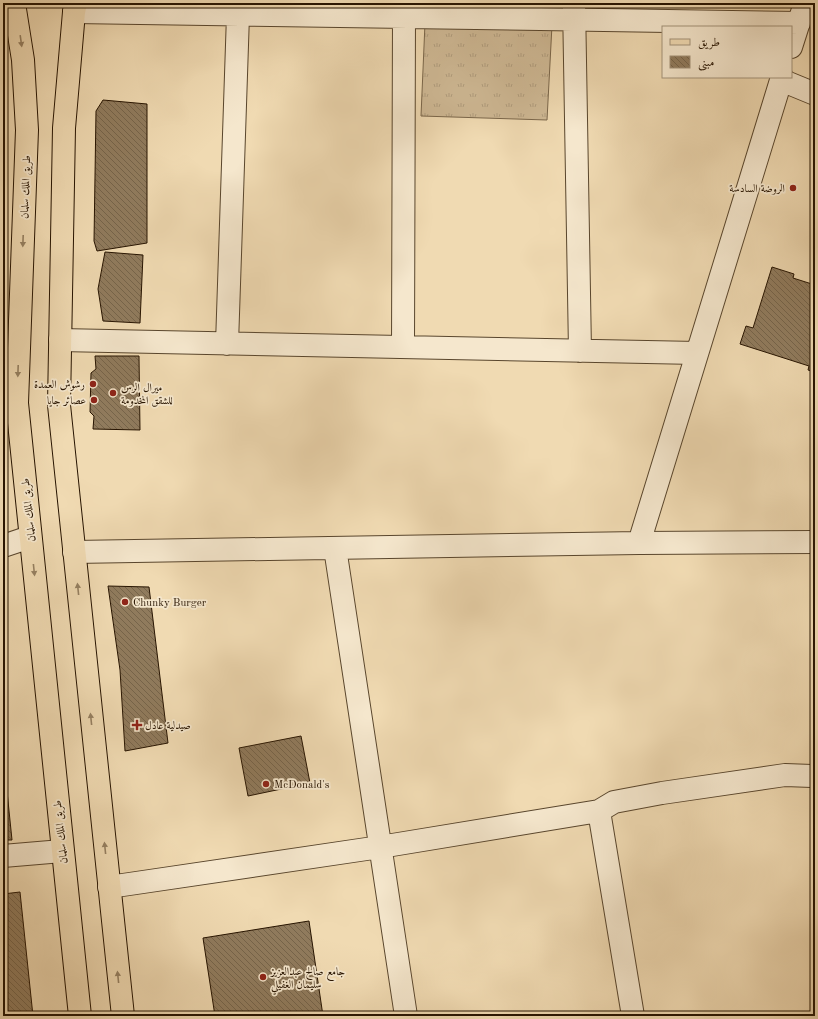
<svg xmlns="http://www.w3.org/2000/svg" width="818" height="1019" viewBox="0 0 818 1019" font-family="'Old Standard TT',Amiri,serif">
<style>
.grass{fill:url(#grass-tufts);stroke:#7a664a}
.building{fill:url(#building-back-hatch);stroke:#271401}
.lines{fill:none;stroke-linecap:round;stroke-linejoin:round}
.minor-casing{stroke:#59462d;stroke-width:24}
.major-casing{stroke:#271401;stroke-width:24}
.minor{stroke:#f5e7cd;stroke-width:22}
.major{stroke:#f0dab2;stroke-width:22}
.oneway{fill:#968162}
.poi-dot{fill:#8f2418;stroke:#f5e7cd;stroke-width:1.5}
.labels{text-anchor:middle;stroke-width:3.5;stroke-linejoin:round;paint-order:stroke}
.street-label{font-size:11px;fill:#271401;stroke:#f5e7cd}
.poi-label{font-size:11px;fill:#271401;stroke:#f5e7cd;text-anchor:start}
</style>
<defs>
<pattern id="grass-tufts" width="24" height="20" patternUnits="userSpaceOnUse"><rect width="24" height="20" fill="#ceb894"/><path d="M3 7l-1-3M5 7V3M7 7l1-3M15 17l-1-3M17 17v-4M19 17l1-3" fill="none" stroke="#b19d7e"/></pattern>
<pattern id="building-back-hatch" width="6" height="6" patternUnits="userSpaceOnUse"><rect width="6" height="6" fill="#907b5d"/><path d="M-1 5l2 2M0 0l6 6M5-1l2 2" fill="none" stroke="#76644a"/></pattern>
</defs>
<rect width="100%" height="100%" fill="#f0dab2"/>
<filter id="stains"><feTurbulence type="fractalNoise" baseFrequency=".005" numOctaves="4"/><feColorMatrix values="0 0 0 0 .2 0 0 0 0 .09 0 0 0 0 .02 0 0 0 .5 -.17"/></filter>
<radialGradient id="worn" r=".72"><stop offset=".6" stop-color="#630" stop-opacity="0"/><stop offset="1" stop-color="#630" stop-opacity=".3"/></radialGradient>
<path class="grass" d="M425 23 552 25 547 120 421 116Z"/>
<path class="building" d="M103 100 147 104V243L97 251 94 241 96 111Z
M105 252 143 255 140 323 103 321 98 289Z
M772 267 794 274 793 278 815 285V372L808 370 809 366 740 344 746 326 753 328Z
M95 356H139L140 430 93 429 94 416 90 412 91 373 96 369Z
M108 586 149 587 168 743 125 751 120 670Z
M301 736 310 783 248 796 239 748Z
M4 762 12 840H3V763Z
M20 892 33 1016H3V894Z
M309 921 323 1016H215L203 938Z"/>
<g class="lines">
<defs>
<path id="minor" d="M574 3 580 351
M74 12 799 23
M791 47 805 3
M781 80 815 94
M60 340 697 353
M227 344 238 15
M403 347 404 17
M639 543 782 77
M3 546 30 537
M335 548 406 1016
M74 552 639 543 815 542
M599 811 614 802 662 793 785 775 812 776
M3 856 62 851
M109 887 380 847 599 811 633 1016"/>
<path id="major" d="M14 3 23 60 27 130 17 403 80 1016
M76 3 74 12 64 128 59 405 123 1016"/>
</defs>
<use href="#minor" class="minor-casing"/>
<use href="#major" class="major-casing"/>
<use href="#minor" class="minor"/>
<use href="#major" class="major"/>
</g>
<defs><path id="oneway-solid" d="M-6-.8H1V-3.2L6.5 0L1 3.2V.8H-6Z"/></defs>
<g class="oneway">
<use href="#oneway-solid" transform="translate(21 41) rotate(82)"/>
<use href="#oneway-solid" transform="translate(23 241) rotate(92)"/>
<use href="#oneway-solid" transform="translate(18 371) rotate(92)"/>
<use href="#oneway-solid" transform="translate(34 570) rotate(84)"/>
<use href="#oneway-solid" transform="translate(78 589) rotate(-96)"/>
<use href="#oneway-solid" transform="translate(91 719) rotate(-96)"/>
<use href="#oneway-solid" transform="translate(105 848) rotate(-96)"/>
<use href="#oneway-solid" transform="translate(118 977) rotate(-96)"/>
</g>
<g class="poi-dot">
<circle cx="793" cy="188" r="4"/>
<circle cx="93" cy="384" r="4"/>
<circle cx="113" cy="393" r="4"/>
<circle cx="94" cy="400" r="4"/>
<circle cx="125" cy="602" r="4"/>
<path d="M135 719h4v4h4v4h-4v4h-4v-4h-4v-4h4z"/>
<circle cx="266" cy="784" r="4"/>
<circle cx="263" cy="977" r="4"/>
</g>
<g class="labels">
<g class="street-label">
<text transform="translate(25 187) rotate(-88)" y="4">طريق الملك سلمان</text>
<text transform="translate(28 510) rotate(-96)" y="4">طريق الملك سلمان</text>
<text transform="translate(60 832) rotate(-96)" y="4">طريق الملك سلمان</text>
</g>
<g class="poi-label">
<text x="785" y="192" text-anchor="end">الروضة السادسة</text>
<text x="85" y="388" text-anchor="end">رشوش العمدة</text>
<text x="121" y="391">ميرال الرس<tspan x="121" dy="13">للشقق المخدومة</tspan></text>
<text x="86" y="404" text-anchor="end">عصائر جايا</text>
<text x="133" y="606">Chunky Burger</text>
<text x="145" y="729">صيدلية عادل</text>
<text x="274" y="788">McDonald's</text>
<text x="271" y="975">جامع صالح عبدالعزيز<tspan x="271" dy="13">سليمان الغفيلي</tspan></text>
</g>
</g>
<rect width="818" height="1019" fill="none" stroke="#f0dab2" stroke-width="16"/>
<rect x="4" y="4" width="810" height="1011" fill="none" stroke="#271401" stroke-width="2"/>
<rect x="8" y="8" width="802" height="1003" fill="none" stroke="#271401"/>
<rect x="662" y="26" width="130" height="52" fill="#f5e7cd" stroke="#a3937b"/>
<rect x="670" y="39" width="20" height="6" fill="#f0dab2" stroke="#a3937b"/>
<text x="698" y="46" font-size="12" fill="#271401">طريق</text>
<rect x="670" y="56" width="20" height="12" fill="url(#building-back-hatch)" stroke="#a3937b"/>
<text x="698" y="66" font-size="12" fill="#271401">مبنى</text>
<rect width="100%" height="100%" filter="url(#stains)"/>
<rect width="100%" height="100%" fill="url(#worn)"/>
</svg>
